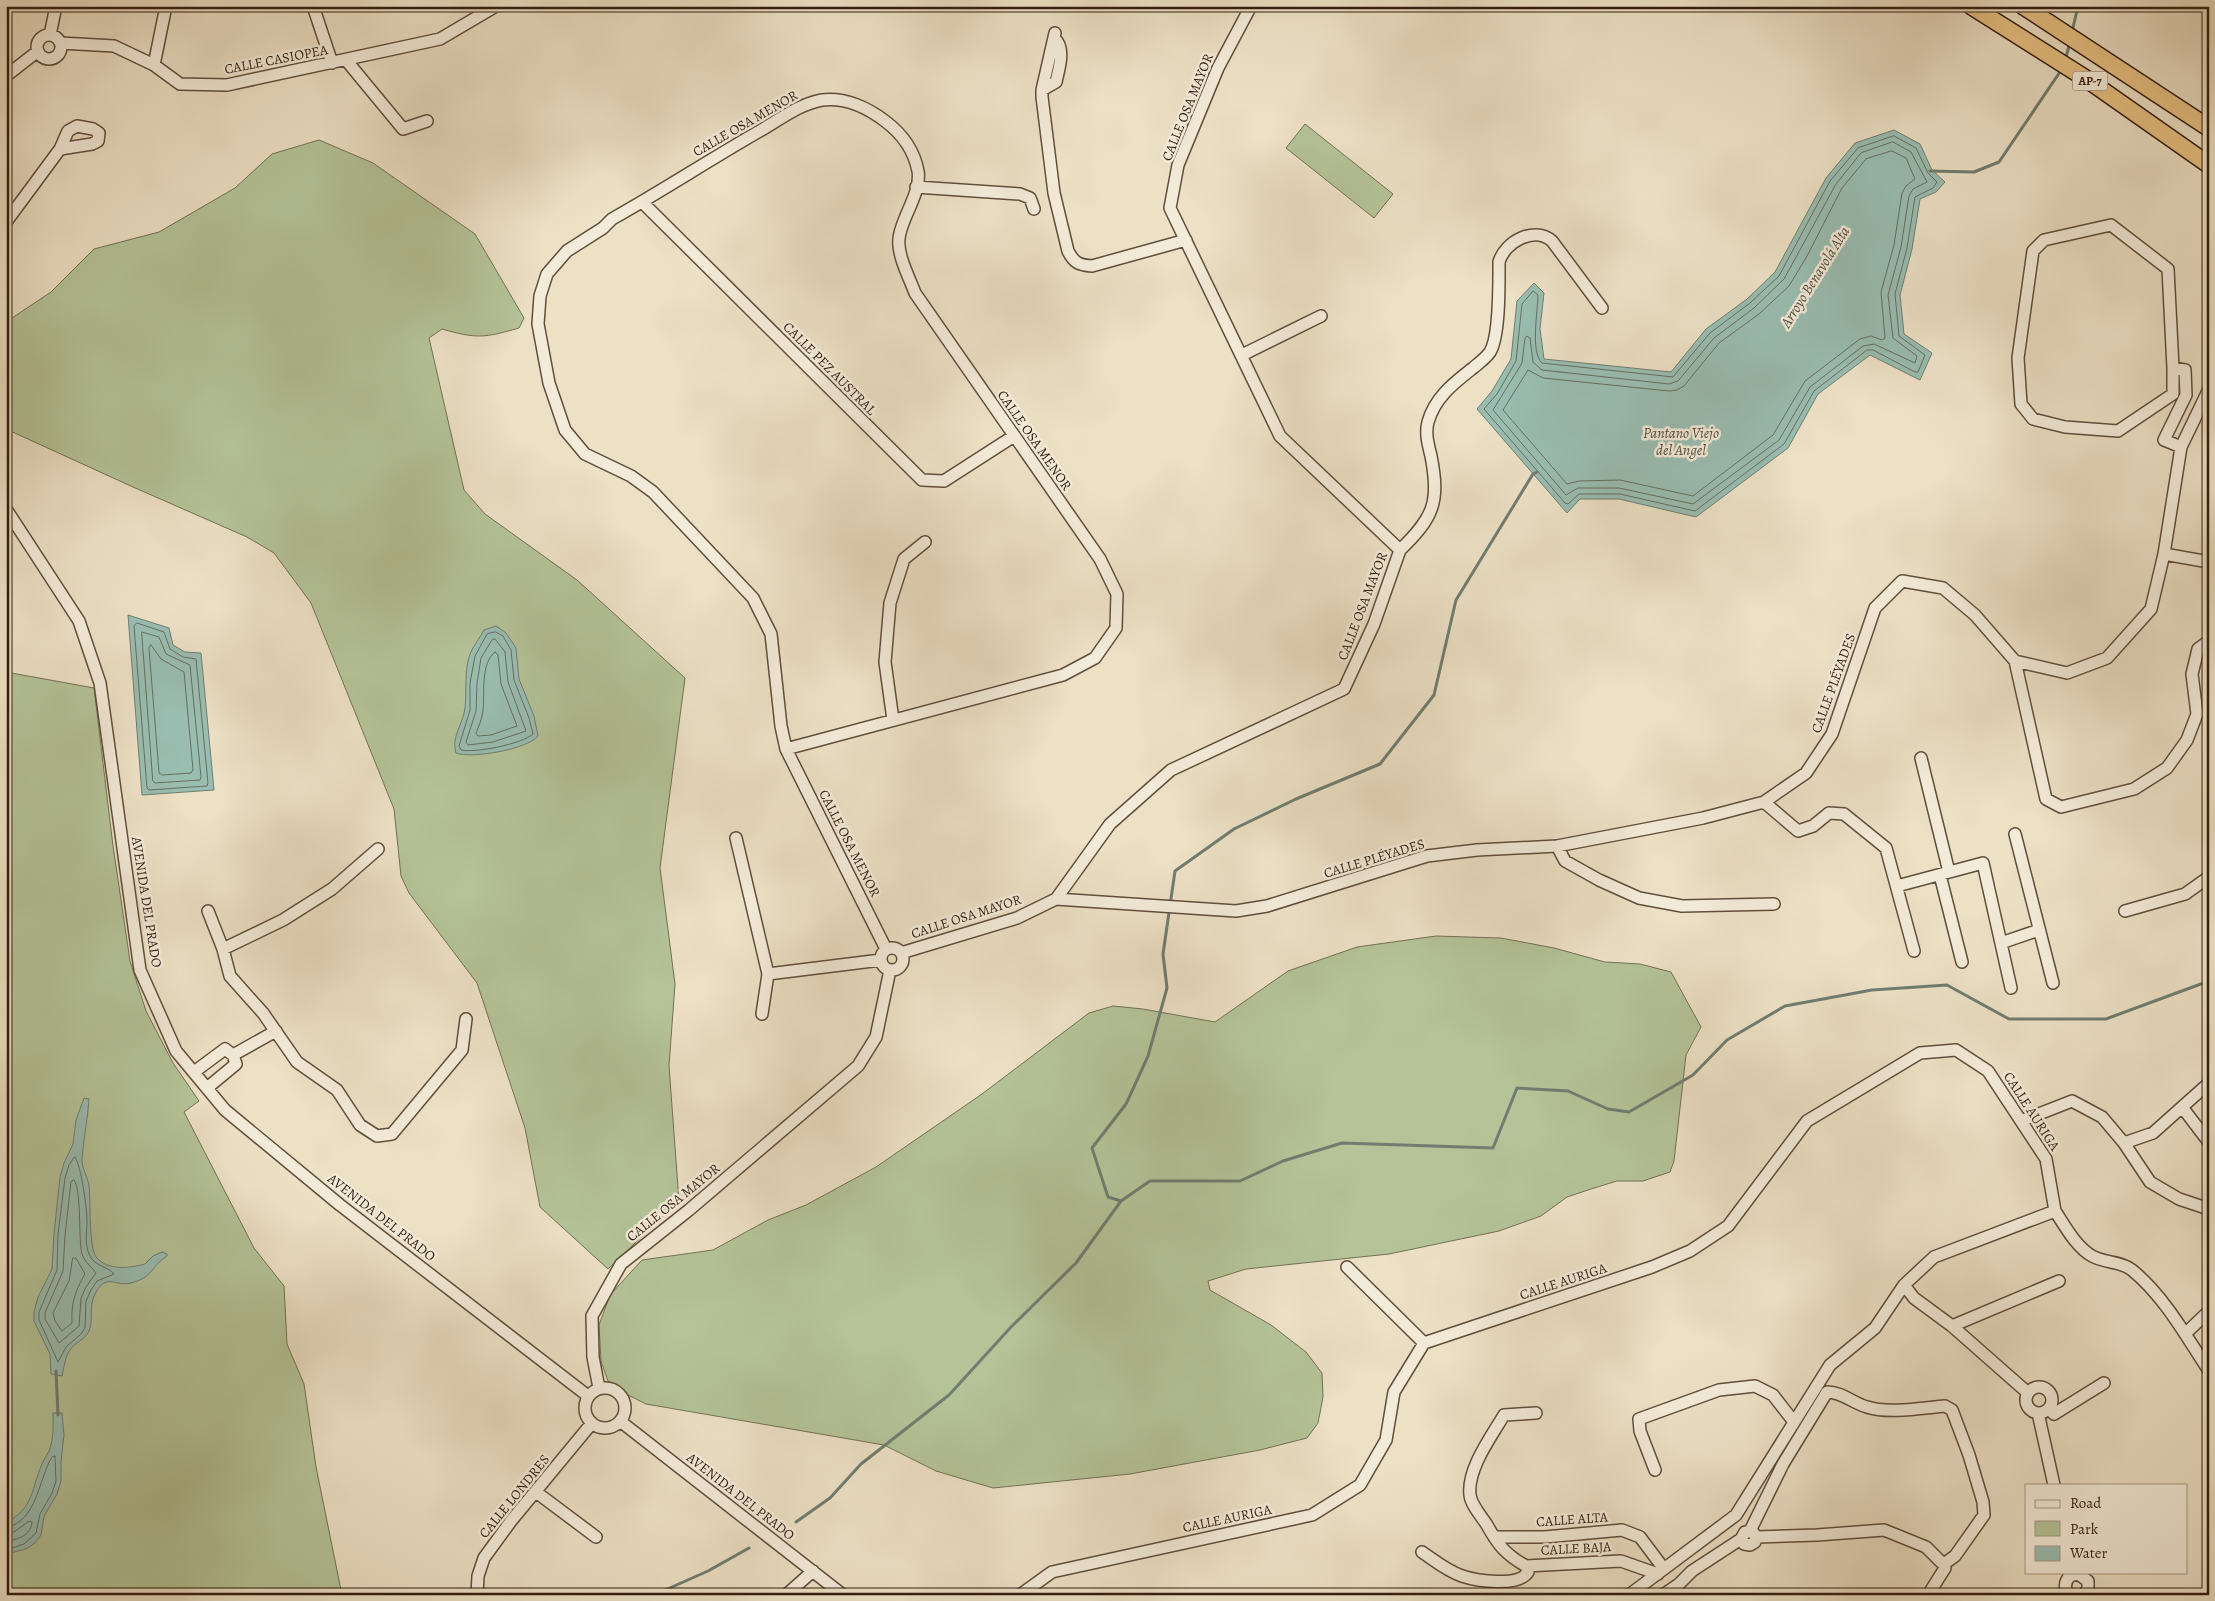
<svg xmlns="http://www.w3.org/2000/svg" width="2215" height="1601" viewBox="0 0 2215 1601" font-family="Alegreya,serif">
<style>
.green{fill:#b4c398;stroke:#737054}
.water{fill:#99bdb1;stroke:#707d70}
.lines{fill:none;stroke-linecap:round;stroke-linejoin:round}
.shore{stroke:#666e60;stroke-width:1}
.stream{stroke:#707d70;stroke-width:3}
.minor-casing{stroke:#604e3c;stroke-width:14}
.highway-casing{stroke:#321e0f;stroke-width:19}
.minor{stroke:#f3ebd9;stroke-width:11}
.highway{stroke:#e6c082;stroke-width:16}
.labels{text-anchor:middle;stroke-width:5;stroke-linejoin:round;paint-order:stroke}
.shield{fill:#f3ebd9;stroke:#6c5c4c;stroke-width:1}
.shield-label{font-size:12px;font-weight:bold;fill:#321e0f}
.street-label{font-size:14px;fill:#321e0f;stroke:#f3ebd9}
.water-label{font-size:15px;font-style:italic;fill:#514e40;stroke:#f3ebd9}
</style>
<rect width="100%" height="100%" fill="#ece0c5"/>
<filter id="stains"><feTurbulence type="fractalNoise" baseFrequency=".004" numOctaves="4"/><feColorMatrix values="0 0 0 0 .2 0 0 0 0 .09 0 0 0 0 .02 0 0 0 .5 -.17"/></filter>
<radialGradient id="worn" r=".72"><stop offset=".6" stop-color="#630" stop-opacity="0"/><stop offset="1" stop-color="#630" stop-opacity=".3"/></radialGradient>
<path class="green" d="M1305 124 1393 194 1374 218 1286 148Z
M319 140 373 163 475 234 524 318 519 328C484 338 477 339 442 329L429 338 464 490 485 514 577 580 685 678 660 868 675 984 669 1066 679 1201 608 1269 540 1207 525 1128 477 983 409 893 401 876 394 809 311 603 274 553 247 537 133 487 6 429V322L51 292 94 249 159 232 235 188 272 154Z
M6 672 94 688 113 846 130 961 146 1011 173 1063 199 1101 184 1112 254 1248 284 1286 287 1344 304 1384 316 1467 342 1595H6Z
M1436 936 1501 938 1554 948 1605 962 1640 964 1671 972 1701 1027 1686 1055 1674 1161 1670 1172 1643 1181H1617L1591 1189 1567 1197 1541 1216 1499 1231 1389 1254 1246 1269 1208 1281 1210 1290 1271 1325 1306 1352 1322 1373 1323 1397 1318 1423 1307 1438 1260 1450 1130 1474 993 1488 936 1471 884 1445 646 1404 626 1394 608 1381 601 1361 599 1325 610 1295 642 1260 713 1250 768 1220 806 1205 876 1167 982 1094 1089 1013 1113 1006 1143 1009 1215 1022 1288 971 1357 947Z"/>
<path class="water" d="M1894 130 1920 144 1932 170 1945 182 1936 192 1920 199 1912 249 1900 295 1904 334 1932 353 1920 380 1870 355 1818 394 1788 448 1696 517 1619 499H1580L1567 513 1477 409 1492 391 1511 359 1517 301 1534 283 1544 293 1540 329 1544 359 1671 372 1706 329 1747 299 1775 272 1826 178 1855 143Z
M128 615 169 628 173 645 185 652 201 653 214 790 142 795Z
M496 626 506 633 516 648 519 679 534 716 538 736C528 749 472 759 456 753 451 737 463 724 465 708 467 690 464 671 470 654 473 646 480 638 484 630Z
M84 1098 89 1099C88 1119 83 1140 82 1160 82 1169 88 1177 89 1186 91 1202 88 1248 97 1258 109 1271 130 1268 145 1264L153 1256 162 1252 167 1254V1256C151 1266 154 1277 131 1283 115 1287 106 1272 95 1294 88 1308 94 1320 89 1331 85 1340 75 1342 70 1350 65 1356 64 1368 62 1376L51 1374 50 1354 34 1321V1312L38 1297 52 1269 54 1234 60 1177 64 1163 73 1144 76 1120Z
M53 1413H62L64 1435 61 1461V1481L57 1494 44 1516 41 1535 35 1543 26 1549 10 1553 7 1557 6 1578V1523C33 1507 30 1495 40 1469 42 1462 46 1457 49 1451 54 1438 53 1427 53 1413Z"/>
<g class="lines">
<path class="shore" d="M1894 136 1916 148 1928 173 1937 182 1933 188 1915 197 1907 248 1895 294 1899 336 1925 355 1918 372H1915L1873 350H1867L1814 391 1784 444 1695 511 1620 494H1579L1568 504 1565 503 1484 409 1497 394 1516 361 1522 304 1533 291 1538 295C1538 311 1530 352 1542 363L1673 377 1710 333 1750 303 1779 276 1830 181 1858 148Z
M1893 142 1911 152 1927 182 1913 189 1909 196 1901 247 1888 295 1893 338 1917 356 1915 363 1874 344 1863 346 1810 387 1779 440 1693 504 1619 488H1578L1566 495 1493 410 1522 363 1525 338 1527 336 1530 338 1533 362 1542 370 1669 384 1678 381 1714 338 1754 308 1784 279 1836 184 1861 153Z
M1892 151 1906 158 1915 179 1906 186 1902 193 1894 245 1881 292 1885 338 1882 340 1871 336 1860 339 1805 381 1773 435 1693 496 1620 480 1579 481 1567 484 1503 410 1528 370 1543 378 1669 391 1677 390 1684 386 1719 343 1759 314 1789 286 1807 256 1842 188 1866 159Z
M137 623 164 632 170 649 183 657 196 659 208 783 207 786 149 790 147 788 134 626Z
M142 632 159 637 166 654 190 665 201 777 200 780 155 783 153 781Z
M496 632 503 636 511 650 514 680 529 718 533 734C522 744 476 753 461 750L459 746 470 710V683L475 656 487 634Z
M495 639 505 652 508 682 526 731 493 742 468 745 466 742 476 711 477 683 481 658 492 640Z
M151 645 161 659 184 672 193 770 191 773 162 775 159 773 149 648Z
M495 652 498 655 501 684 517 726 491 735 478 736 476 733C479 726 482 719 483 710 485 693 480 664 495 652Z
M75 1157C81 1165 87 1208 87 1221 87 1232 84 1245 90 1256 95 1266 107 1266 114 1274L97 1281 91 1290 86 1301 85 1328 81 1334 66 1347 58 1362 39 1320V1312L57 1270 58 1234 65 1178 69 1165Z
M74 1180C82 1190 78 1239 82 1254 85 1263 92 1267 96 1273L86 1287 81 1298 79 1326 59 1343 45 1319V1313L63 1271 65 1235 71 1182Z
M73 1258H76L85 1274C75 1291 71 1303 72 1323L62 1331 55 1321 53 1313 69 1281Z
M6 1527C37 1523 39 1477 52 1457L55 1456 56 1481 52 1493 40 1514 36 1533 24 1544 6 1550
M6 1533 14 1532 29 1521 32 1522C30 1537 19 1538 6 1542"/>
<path class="stream" d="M2072 32 2078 6
M2065 61 2070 42
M1930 171 1974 172 1999 162 2062 69
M1121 1201 1108 1197 1092 1148 1126 1104 1148 1056 1167 988 1163 954 1175 871 1234 829 1296 799 1380 764 1434 695 1456 600 1533 474 1537 472
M56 1371 58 1415
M796 1522 830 1498 861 1464 949 1395 1011 1327 1076 1263 1121 1201 1150 1181H1240L1283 1161 1342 1143 1493 1148 1517 1088 1568 1091 1608 1109 1629 1112 1693 1075 1727 1040 1785 1006 1872 990 1947 985 2009 1019H2106L2209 981
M654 1595 708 1571 749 1548"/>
<defs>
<path id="minor" d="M313 6 332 63
M1055 33 1042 90V97L1054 193 1068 251C1074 263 1079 265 1092 266L1186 240
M50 35 56 6
M37 47a12 12 0 1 1 24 0a12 12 0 1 1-24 0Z
M61 43 114 46 154 65 180 84 227 85 440 39 496 6
M346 60 403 129 427 121
M154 65 166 6
M6 76 38 51
M1042 90 1056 82C1059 68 1066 48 1054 38
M916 187 1020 194 1030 198 1034 209
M642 202 922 480 944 481 1014 436
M6 222 60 149 68 131 77 126 93 129 99 133 98 141 92 144 60 149
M1242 355 1321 316
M2173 368V394L2118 431 2065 427 2033 419 2021 404 2018 358 2033 251 2044 240 2111 225 2168 269 2173 368 2185 370 2186 395 2164 440 2181 447
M6 509 79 621 100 683 140 970 176 1051 225 1110 340 1205 588 1396
M1400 550C1434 517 1440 502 1431 456 1428 444 1425 433 1428 422 1435 397 1454 383 1473 368 1479 363 1486 358 1490 352 1500 336 1499 282 1499 262 1505 241 1535 226 1552 241L1602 308
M2164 554 2209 562
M2015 661 2046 799 2061 807 2134 789 2167 768 2187 740 2197 714 2192 674 2198 649 2209 641
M893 720 885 662 890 603 904 559 925 542
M786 749 1063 675 1095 658 1116 628 1117 594 1100 559 915 293C910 279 897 255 899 239 900 220 922 192 918 171 914 150 901 133 885 121 868 108 845 97 822 100 799 104 779 120 758 132 709 160 662 191 612 219L603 228 567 251 547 274 540 296 538 324 549 383 565 430 585 454 631 476 653 492 753 598 771 634 781 726 786 749 886 949
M1921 758 1949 872
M1764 802 1798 831 1813 826 1829 813 1844 814 1886 848 1914 951
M2015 834 2053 983
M736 838 768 974 762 1014
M1557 846 1565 861 1599 880 1639 898 1682 906 1774 904
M1940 875 1962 962
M1897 886 1983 863 2011 988
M1056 899 1236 911 1267 906 1427 856 1477 850 1557 846 1703 818 1764 802 1806 773 1832 734 1875 608 1902 581 1943 588 1975 615 2015 661 2067 673 2107 658 2151 609 2164 554 2181 447 2209 389
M208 911 223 949 230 976 263 1013 297 1062 337 1090 360 1125 377 1136 392 1134 462 1050 466 1019
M2125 911 2185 894 2209 877
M2001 943 2039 930
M881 959a11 11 0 1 1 22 0a11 11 0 1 1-22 0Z
M223 949 283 920 332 889 378 849
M901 953 1017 918 1056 899 1110 824 1171 770 1344 689 1374 624 1400 550 1280 436 1170 208 1178 165 1218 68 1251 6
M768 974 881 960
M233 1055 276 1031
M194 1072 225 1049 233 1055 236 1064 207 1088
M2182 1107 2208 1141
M2021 1121 2072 1101 2102 1117 2124 1143 2150 1182 2179 1199 2209 1209
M2124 1143 2153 1133 2209 1083
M1347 1267 1424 1343
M1904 1285 1914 1298 1952 1326 2028 1393
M1952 1326 2059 1281
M2185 1334 2209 1311
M2026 1400a13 13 0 1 1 26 0a13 13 0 1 1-26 0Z
M585 1408a20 20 0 1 1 40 0a20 20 0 1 1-40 0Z
M599 1388 593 1357 592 1316 621 1264 689 1210 858 1066 876 1037 890 970
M2049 1409 2054 1414 2104 1383
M1536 1413 1504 1415C1491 1437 1467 1469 1470 1495 1471 1505 1482 1517 1487 1525 1498 1545 1506 1555 1526 1566L1621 1561 1658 1574
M2038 1413 2054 1485
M620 1421 843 1595
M1655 1470 1640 1431 1639 1419 1719 1390 1755 1386 1773 1395 1794 1422
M536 1492 596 1537
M1750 1531 1783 1464 1827 1392C1842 1392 1853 1403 1867 1407 1888 1414 1922 1408 1945 1406L1952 1410 1969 1455 1983 1502 1984 1515 1955 1556 1948 1561
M1494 1537H1545L1622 1530 1640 1537 1664 1569
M1756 1537 1817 1535 1884 1530 1926 1547 1941 1562
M1422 1552C1435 1561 1447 1571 1462 1576 1477 1581 1519 1587 1528 1572L1526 1566
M477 1595 478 1576 484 1558 511 1521 592 1423
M786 1595 813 1571
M1020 1595 1052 1572 1312 1515 1360 1485 1386 1440 1394 1392 1424 1343 1652 1267 1690 1251 1728 1226 1807 1121 1920 1053 1956 1050 1988 1071 2046 1159 2055 1211
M1629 1595 1736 1515 1830 1365 1875 1328 1904 1285 1934 1257 2055 1211C2065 1226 2076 1247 2092 1256 2104 1263 2121 1261 2132 1270 2164 1296 2186 1336 2209 1371
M1663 1595 1679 1584 1692 1571 1741 1539 1745 1532H1753L1756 1537 1755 1542 1750 1545 1744 1544 1741 1539
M1928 1595 1945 1568
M2069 1595C2064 1589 2064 1582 2070 1576L2078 1574 2088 1581V1589L2084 1595"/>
<path id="highway" d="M1971 6 2085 78 2209 165
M2023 6 2209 128"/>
</defs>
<use href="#minor" class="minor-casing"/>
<use href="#highway" class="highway-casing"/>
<use href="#minor" class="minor"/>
<use href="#highway" class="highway"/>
</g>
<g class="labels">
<rect class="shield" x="2072.5" y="71.5" width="35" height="19" rx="4"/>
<g class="shield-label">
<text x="2090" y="85">AP-7</text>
</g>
<g class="street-label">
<text transform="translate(276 59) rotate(-11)" y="5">CALLE CASIOPEA</text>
<text transform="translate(1187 107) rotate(-68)" y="5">CALLE OSA MAYOR</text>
<text transform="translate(745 123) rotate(-30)" y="5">CALLE OSA MENOR</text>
<text transform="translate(830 368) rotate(45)" y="5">CALLE PEZ AUSTRAL</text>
<text transform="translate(1035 440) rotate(55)" y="5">CALLE OSA MENOR</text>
<text transform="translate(1362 606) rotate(-69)" y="5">CALLE OSA MAYOR</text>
<text transform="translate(1833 683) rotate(-70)" y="5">CALLE PLÉYADES</text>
<text transform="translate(850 843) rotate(63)" y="5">CALLE OSA MENOR</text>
<text transform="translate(1374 858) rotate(-17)" y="5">CALLE PLÉYADES</text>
<text transform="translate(147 902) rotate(81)" y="5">AVENIDA DEL PRADO</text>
<text transform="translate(966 916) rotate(-18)" y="5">CALLE OSA MAYOR</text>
<text transform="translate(2032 1111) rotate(57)" y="5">CALLE AURIGA</text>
<text transform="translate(673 1202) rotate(-39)" y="5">CALLE OSA MAYOR</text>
<text transform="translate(382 1217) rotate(38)" y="5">AVENIDA DEL PRADO</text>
<text transform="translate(1563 1281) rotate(-18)" y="5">CALLE AURIGA</text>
<text transform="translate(514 1496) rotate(-51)" y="5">CALLE LONDRES</text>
<text transform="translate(741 1496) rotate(38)" y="5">AVENIDA DEL PRADO</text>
<text transform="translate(1227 1518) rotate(-12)" y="5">CALLE AURIGA</text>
<text transform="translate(1572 1519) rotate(-4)" y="5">CALLE ALTA</text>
<text transform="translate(1576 1548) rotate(-3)" y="5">CALLE BAJA</text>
</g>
<g class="water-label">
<text transform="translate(1815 277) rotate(-58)" y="5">Arroyo Benavolá Alta</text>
<text x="1681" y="438">Pantano Viejo<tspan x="1681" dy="17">del Angel</tspan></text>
</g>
</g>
<rect width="2215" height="1601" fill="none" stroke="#ece0c5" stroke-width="25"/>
<rect x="8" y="8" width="2200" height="1586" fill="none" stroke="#321e0f" stroke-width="2.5"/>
<rect x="12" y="12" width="2190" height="1576" fill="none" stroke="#321e0f"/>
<rect x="2025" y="1484" width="162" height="90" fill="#f3ebd9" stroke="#a69988"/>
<rect x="2035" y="1500" width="25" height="8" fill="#f3ebd9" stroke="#a69988"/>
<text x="2070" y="1508" font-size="15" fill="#321e0f">Road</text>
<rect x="2035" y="1521" width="25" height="15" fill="#b4c398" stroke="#a69988"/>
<text x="2070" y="1534" font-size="15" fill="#321e0f">Park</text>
<rect x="2035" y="1546" width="25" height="15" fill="#99bdb1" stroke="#a69988"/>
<text x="2070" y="1558" font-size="15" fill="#321e0f">Water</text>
<rect width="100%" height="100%" filter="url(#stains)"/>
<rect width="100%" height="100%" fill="url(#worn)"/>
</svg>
